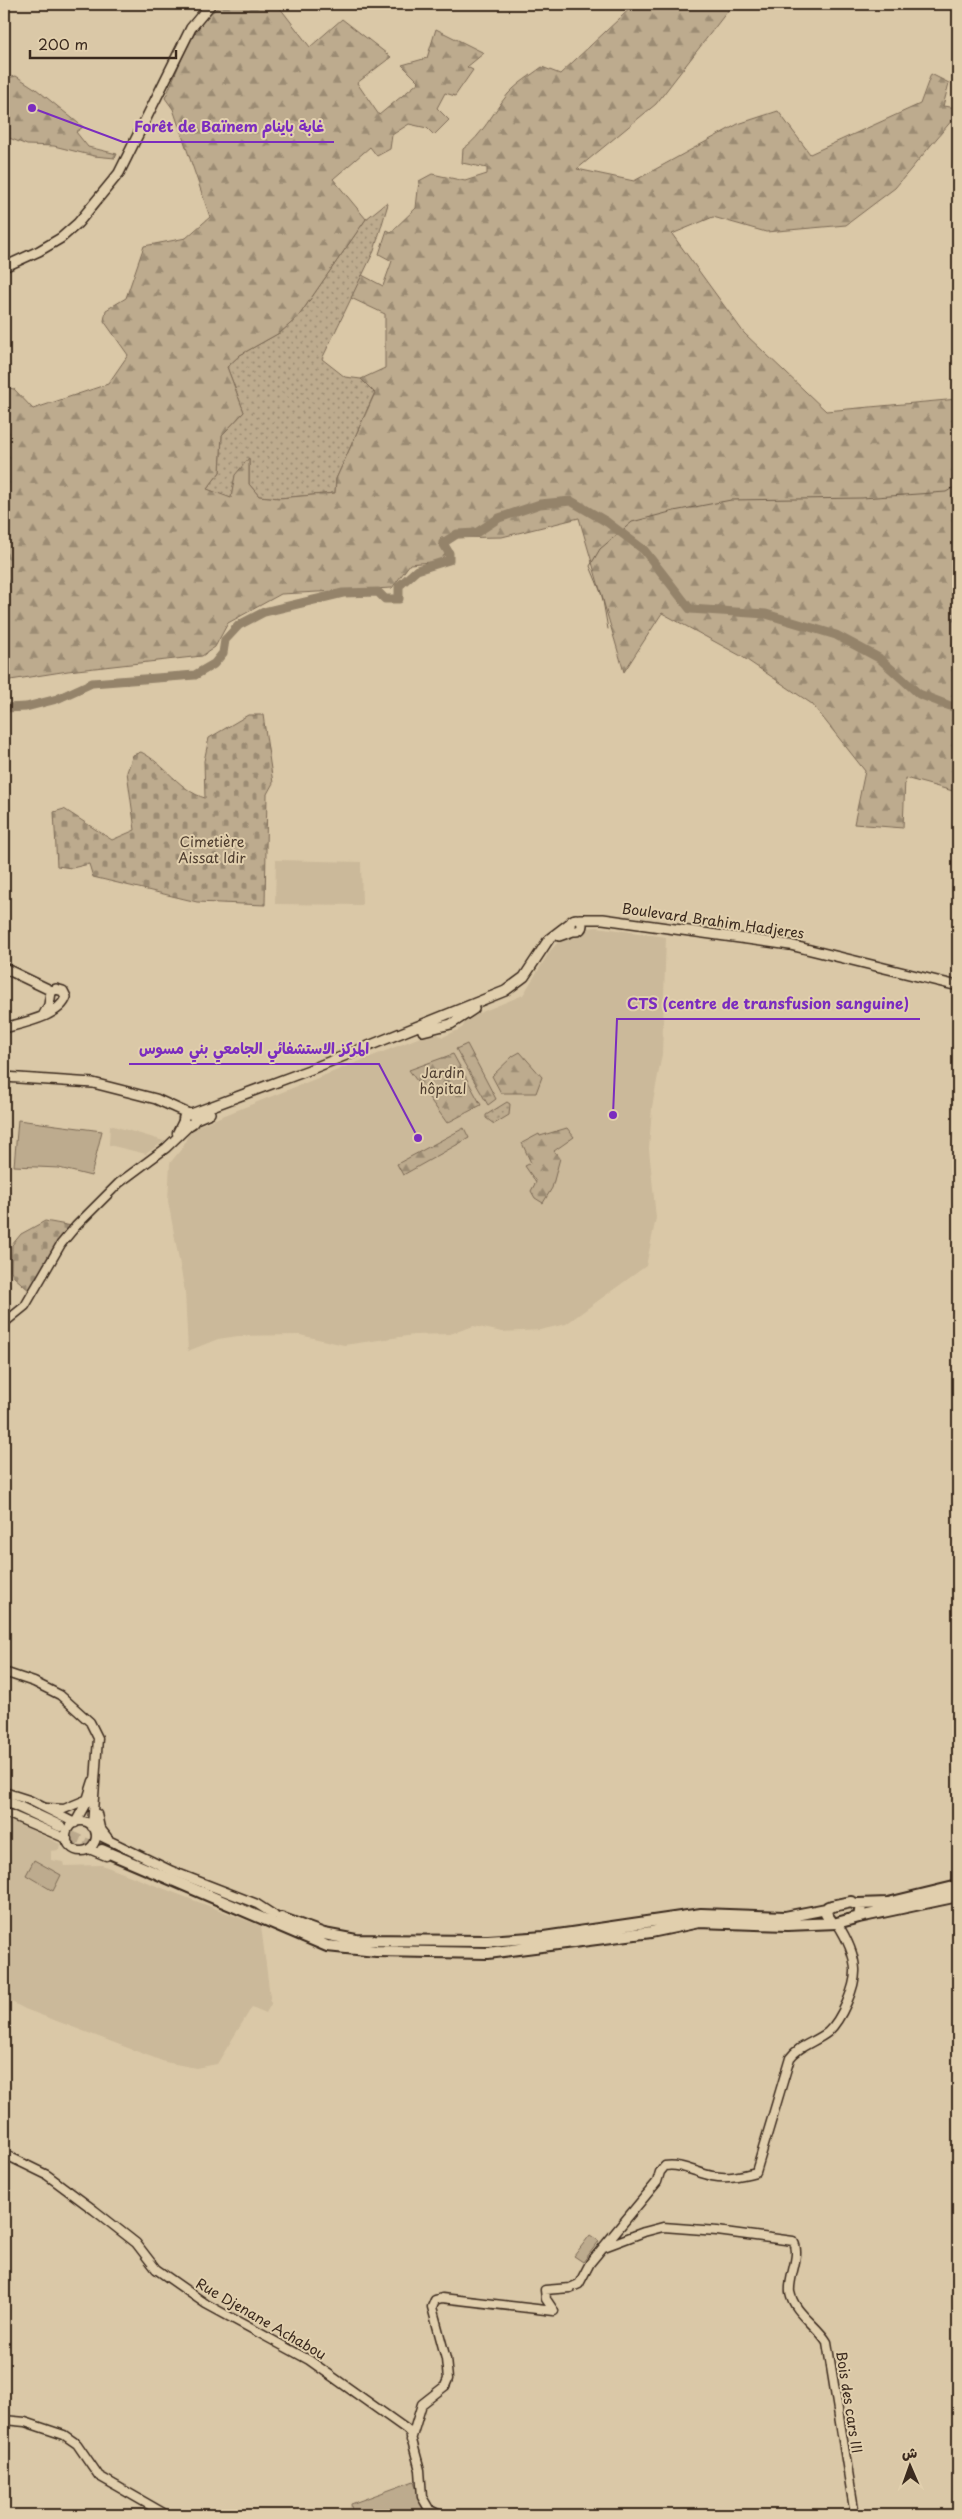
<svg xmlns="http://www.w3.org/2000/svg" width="962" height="2519" viewBox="0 0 962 2519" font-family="'Playpen Sans','Playpen Sans Arabic',sans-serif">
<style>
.built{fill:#cbb99a}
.grass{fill:url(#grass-dots);stroke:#7c6a56}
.forest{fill:url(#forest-firs);stroke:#7c6a56}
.cemetery{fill:url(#cemetery-stones);stroke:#7c6a56}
.pitch{fill:#bdab8e;stroke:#7c6a56}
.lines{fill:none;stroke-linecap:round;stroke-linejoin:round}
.stream{stroke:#705f4c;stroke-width:1}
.river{stroke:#94836b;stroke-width:9}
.highway-tunnel{stroke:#baa88c;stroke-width:10;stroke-dasharray:10 5;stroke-linecap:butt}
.secondary-casing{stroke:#3b2a1e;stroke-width:11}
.primary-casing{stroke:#3b2a1e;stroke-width:12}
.highway-casing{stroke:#3b2a1e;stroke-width:14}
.secondary{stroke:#e1cfad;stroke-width:8}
.primary{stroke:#e1cfad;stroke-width:9}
.highway{stroke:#e1cfad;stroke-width:10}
.labels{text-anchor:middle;stroke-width:4;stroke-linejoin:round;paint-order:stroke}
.park-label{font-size:14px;fill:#4e3d2f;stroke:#e1cfad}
.street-label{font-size:14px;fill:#3b2a1e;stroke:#e1cfad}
.leader{fill:none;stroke:#7b2cbf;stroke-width:2}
.callout-dot{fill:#7b2cbf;stroke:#e1cfad;stroke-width:2}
.callout-label{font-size:15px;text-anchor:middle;font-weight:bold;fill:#7b2cbf;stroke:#e1cfad;stroke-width:4;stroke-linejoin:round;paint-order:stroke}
</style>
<defs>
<pattern id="grass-dots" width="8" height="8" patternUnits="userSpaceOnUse" patternTransform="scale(1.25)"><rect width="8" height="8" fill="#bdab8e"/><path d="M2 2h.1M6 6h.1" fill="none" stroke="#9b8b73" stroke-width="1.8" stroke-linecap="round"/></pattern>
<pattern id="forest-firs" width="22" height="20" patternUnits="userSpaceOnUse" patternTransform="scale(1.25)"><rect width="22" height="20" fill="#bdab8e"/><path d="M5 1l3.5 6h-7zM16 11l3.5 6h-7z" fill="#9b8b73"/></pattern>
<pattern id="cemetery-stones" width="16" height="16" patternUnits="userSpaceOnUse" patternTransform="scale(1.25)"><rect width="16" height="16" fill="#bdab8e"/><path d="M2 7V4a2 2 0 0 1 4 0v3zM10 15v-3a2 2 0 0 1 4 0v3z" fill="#9b8b73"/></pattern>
</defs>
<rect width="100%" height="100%" fill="#dac8a7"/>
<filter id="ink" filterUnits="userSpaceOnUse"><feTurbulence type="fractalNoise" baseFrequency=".02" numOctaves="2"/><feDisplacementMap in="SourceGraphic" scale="10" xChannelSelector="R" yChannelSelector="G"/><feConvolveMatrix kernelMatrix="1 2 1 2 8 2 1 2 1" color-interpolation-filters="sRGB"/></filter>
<g filter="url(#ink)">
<path class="built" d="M276 860 361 862 362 905 275 904Z
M597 927 666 937 662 1054 652 1107 649 1149 656 1218 646 1266 566 1324 540 1330 502 1332 474 1326 450 1334 414 1335 344 1345 300 1335 238 1336 218 1339 188 1351 185 1292 168 1201 170 1163 183 1147 190 1129 433 1032 443 1037 460 1029 463 1027 465 1019 523 995 550 951 561 939 578 929Z
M958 947V987L954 986Z
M110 1125 164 1141 146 1154 109 1145Z
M4 1817 60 1844 59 1850 51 1851V1860L63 1862 64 1866 102 1865 261 1926 271 2004 266 2013 252 2007 217 2064 196 2068 165 2062 25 2009 4 1998Z"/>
<path class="grass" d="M386 203 388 204 374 251 322 359 345 377 361 379 375 392 336 479 335 493 279 498 259 496 249 484V459L235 476 231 499 207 489 220 472 222 435 244 412 227 367 240 355 281 332 298 317 366 219Z
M507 1102 510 1104 509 1115 494 1124 486 1118V1115Z"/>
<path class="forest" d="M224 4H277L310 47 342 19 391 57 357 83 379 115 419 82 402 65 427 58 436 29 484 53 467 67 473 70 455 96 445 93 437 108 449 120 434 135 427 128 409 124 392 135 390 149 377 156 370 147 333 179 366 219 298 317 281 332 240 355 227 367 244 412 222 435 220 472 207 489 231 498 235 475 249 458V484L259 496 279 498 335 493 336 479 375 393 361 379 385 368V314L351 298 362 275 383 286 392 261 379 254 387 230 391 232 416 208 419 181 432 174 465 181 487 174V168L462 163 463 149C482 136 493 112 508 94 518 83 530 76 542 67L560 74 635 4H733L656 104 577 169 634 181 738 124 778 111 810 154 920 104 931 74 949 83 943 106 958 108V113L895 188 846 225 766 232 713 217 672 234 744 333 826 411 958 399V782L953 791 905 778 903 828 854 824 865 771 812 704 741 656 662 613 624 672 579 518 502 537 440 538 445 554 440 561 410 564 392 588 281 594 228 623 215 647 202 656 68 671 4 681V387L14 389 33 409 108 384 128 355 104 321 106 310 126 298 144 246 186 238 210 217 173 109 165 98C180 66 192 21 224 4Z
M16 76 36 89 83 127 76 132 88 147 117 154 115 158 94 156 54 146 27 145 4 136V79Z
M467 1044 496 1099 488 1105 456 1049Z
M520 1052 542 1077 536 1093H501L492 1076 513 1056Z
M453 1054 481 1105 447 1123 409 1070Z
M464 1128 469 1138 403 1175 397 1164Z
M567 1128 574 1137 554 1151 560 1158 552 1188 543 1203 535 1198 531 1191 536 1182 525 1166 531 1163 522 1143 539 1134 540 1136Z"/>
<path class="cemetery" d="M248 715H263L273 783 267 794 265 905 197 902 93 877 89 864 72 868 57 866 54 812 64 809 112 840 135 830 127 772 133 755 141 752C165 764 180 791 205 798L204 761 209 738Z
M45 1221 72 1226 31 1292 13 1276 11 1270 12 1245 21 1234Z"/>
<path class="pitch" d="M18 1120 102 1131 91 1176 59 1168 14 1166Z
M34 1860 61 1875 53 1891 26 1875Z
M590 2235 599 2241 583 2262 574 2256Z
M414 2481 424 2513 352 2515 351 2504Z"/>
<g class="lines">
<path class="stream" d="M608 629 602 595 590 566 600 549 632 522 674 511 731 500 862 498 946 492 958 485"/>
<path class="river" d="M4 708 26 707 57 699 92 683 195 675 214 664 223 653 225 640 239 625 264 612 343 593 378 592 385 599H399V586L417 570 449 560V553L443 543 457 534 476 533 499 518 540 504 571 501 607 522 644 550 690 609 766 614 836 635 879 658 919 694 958 709"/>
<path class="highway-tunnel" d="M57 1830 102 1850"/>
<defs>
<path id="secondary" d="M177 1133 183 1121
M4 1323 25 1306 61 1244 76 1226 119 1183 166 1148 190 1125
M4 1672 34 1682 60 1695 90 1722 98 1738 92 1827
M4 1792 29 1800 75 1823
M47 1808 64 1809 88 1799
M4 1812 67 1839
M97 1814 100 1828 107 1837
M66 1836a15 15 0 1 1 30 0a15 15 0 1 1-30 0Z
M75 1823 86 1803 93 1781
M96 1834 172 1871 257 1904 274 1915
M89 1849 106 1856
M4 2154 47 2175 94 2210 136 2243 156 2269 206 2304 309 2360 406 2429 410 2433 420 2470 422 2497 429 2509 441 2515
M604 2247 644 2232 663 2227 717 2231 793 2241C802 2254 788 2277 790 2292 794 2313 817 2325 827 2342L855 2515
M554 2311 546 2299 545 2290 570 2288 579 2284 590 2263 657 2182 660 2172 665 2166C680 2163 697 2173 712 2176 727 2179 741 2176 756 2172L790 2058C799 2045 816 2042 828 2032 841 2020 856 1987 855 1969 854 1953 846 1937 837 1923
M4 2420 25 2422 64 2435 77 2444 99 2476 167 2515
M411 2440 422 2404 445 2386 448 2379 446 2359 432 2307 435 2300 442 2298 554 2311"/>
<path id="primary" d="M4 267 39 251 61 238 78 223 119 173 191 28 211 4
M570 925a6 6 0 1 1 12 0a6 6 0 1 1-12 0Z
M579 919H603L790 945 958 986
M559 936 573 931
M4 968 52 991
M4 1028C22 1023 60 1016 66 997L63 991 56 989 51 992 49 1005 43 1016
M423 1031 451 1024 474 1009
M4 1077 93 1083 156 1099 189 1114
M183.5 1119a5.5 5.5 0 1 1 11 0a5.5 5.5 0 1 1-11 0Z
M191 1114 309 1070 505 991 524 977 549 939 570 923
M194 1120 210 1113"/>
<path id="highway" d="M4 1800 60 1826
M102 1850 327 1946 376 1951 488 1953 651 1932 699 1922 787 1925 837 1923 859 1917 861 1906 851 1902 828 1907 826 1914 831 1921
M858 1904 888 1903 958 1886
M859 1917 958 1896
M281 1918 324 1934 356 1940 488 1941 544 1937 701 1914 785 1917 826 1909"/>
</defs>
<use href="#secondary" class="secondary-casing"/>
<use href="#primary" class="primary-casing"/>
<use href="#highway" class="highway-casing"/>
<use href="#secondary" class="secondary"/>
<use href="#primary" class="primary"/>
<use href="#highway" class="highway"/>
</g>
</g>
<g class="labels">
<g class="park-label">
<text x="212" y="847">Cimetière<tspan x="212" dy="16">Aissat Idir</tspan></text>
<text x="443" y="1078">Jardin<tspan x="443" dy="16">hôpital</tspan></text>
</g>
<g class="street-label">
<text transform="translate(713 921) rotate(8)" y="5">Boulevard Brahim Hadjeres</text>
<text transform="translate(261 2319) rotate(30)" y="5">Rue Djenane Achabou</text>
<text transform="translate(849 2402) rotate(81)" y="5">Bois des cars III</text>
</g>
</g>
<path class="leader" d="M32 108L123 142H334M613 1115L617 1019H920M418 1138L379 1064H129"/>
<g class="callout-dot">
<circle cx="32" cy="108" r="5"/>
<circle cx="613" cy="1115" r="5"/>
<circle cx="418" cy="1138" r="5"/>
</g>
<g class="callout-label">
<text x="229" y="132">Forêt de Baïnem غابة باينام</text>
<text x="768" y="1009">CTS (centre de transfusion sanguine)</text>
<text x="254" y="1054">المركز الاستشفائي الجامعي بني مسوس</text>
</g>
<rect width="962" height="2519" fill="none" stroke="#e1cfad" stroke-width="20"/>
<rect x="10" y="10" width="942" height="2499" fill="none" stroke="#3b2a1e" stroke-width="2" filter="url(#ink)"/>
<g transform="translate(910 2466) rotate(358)" stroke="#e1cfad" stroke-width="4" paint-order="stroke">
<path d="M0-4L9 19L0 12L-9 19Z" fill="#3b2a1e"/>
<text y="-8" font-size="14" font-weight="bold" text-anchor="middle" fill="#3b2a1e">ش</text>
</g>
<path d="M30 50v8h146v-8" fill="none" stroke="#3b2a1e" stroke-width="2.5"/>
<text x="38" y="50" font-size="15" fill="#3b2a1e" stroke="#e1cfad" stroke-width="4" paint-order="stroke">200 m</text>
</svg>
